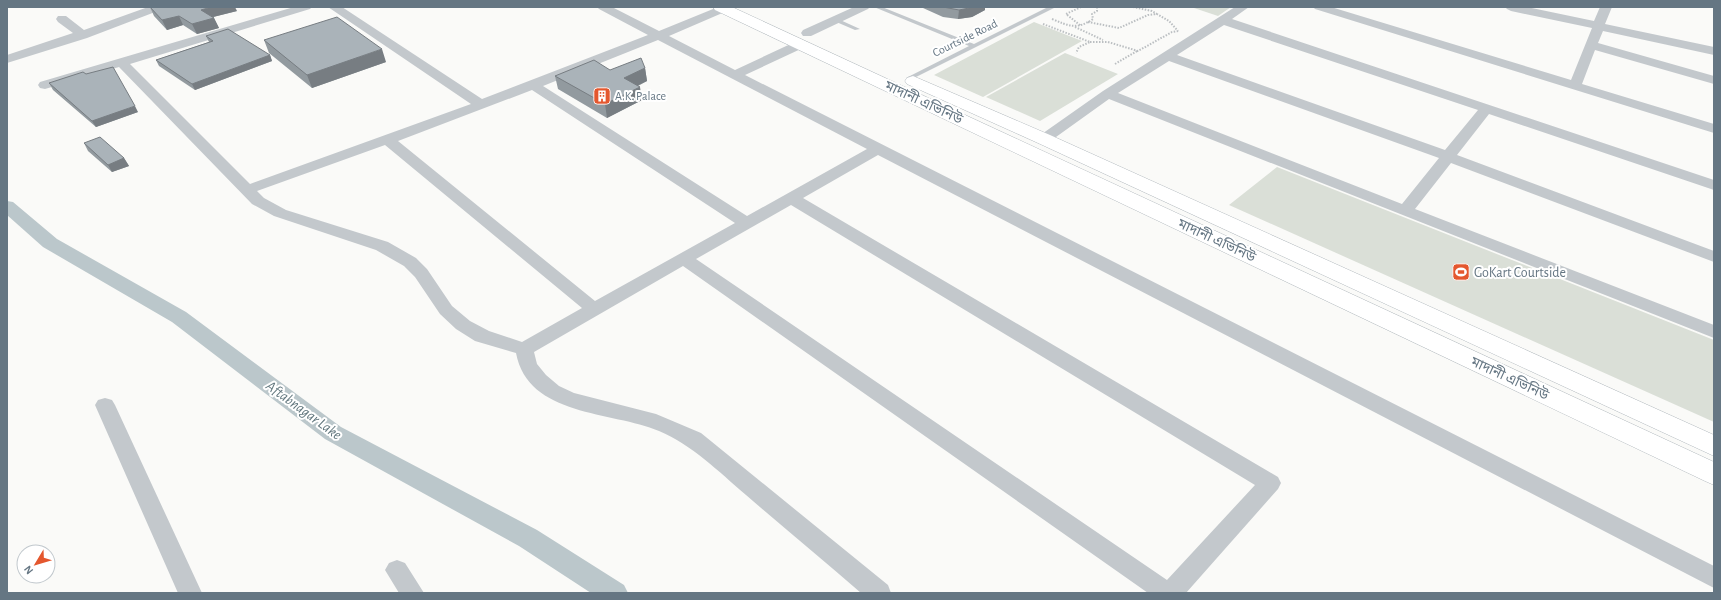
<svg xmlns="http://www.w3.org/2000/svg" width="1721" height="600" viewBox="0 0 1721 600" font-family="'Alegreya Sans','Noto Sans Bengali',sans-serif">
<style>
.green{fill:#dadfd7}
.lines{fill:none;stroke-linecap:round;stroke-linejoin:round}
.canal{fill:#bbc7cb;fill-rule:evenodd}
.secondary-casing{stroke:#b3babf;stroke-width:1}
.path{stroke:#bbbfc2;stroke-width:2;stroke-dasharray:1.5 1.5;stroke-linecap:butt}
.lane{fill:#c3c8cc;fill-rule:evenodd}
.street{fill:#c3c8cc;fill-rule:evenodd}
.secondary{fill:#fff;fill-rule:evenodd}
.wall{fill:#929a9f}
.shaded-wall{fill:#777d82}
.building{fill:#aab3b9;stroke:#777d82}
.labels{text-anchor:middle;stroke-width:4;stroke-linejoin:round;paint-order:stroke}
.far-street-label{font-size:12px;fill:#657683;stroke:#fff}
.far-poi-label{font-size:12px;fill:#657683;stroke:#fff;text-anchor:start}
.street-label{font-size:14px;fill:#657683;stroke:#fff}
.poi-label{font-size:14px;fill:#657683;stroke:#fff;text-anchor:start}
.water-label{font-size:15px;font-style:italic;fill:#60757c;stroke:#fff}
</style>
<rect width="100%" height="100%" fill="#fafaf8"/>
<path class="green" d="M1191 7H1231L1218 16Z
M1034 22 1082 41 983 97 934 75Z
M1065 53 1118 74 1040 121 986 97Z
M1277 167 1714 340V422L1229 205Z"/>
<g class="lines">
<path class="canal" d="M7 201 13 202 57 239 186 312 341 427 537 530 624 585 628 593H591L519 546 325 439 172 322 43 247 7 215Z"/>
<defs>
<path id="secondary" d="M713 7H732L1714 462V485L1705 481 715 10Z
M913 76 1050 135 1714 435V456L1038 143 907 84 905 81 907 78Z"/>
</defs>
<use href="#secondary" class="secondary-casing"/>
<path class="path" d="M1081 7 1066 14 1081 26
M1133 7 1152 11 1157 14
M1052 19C1069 26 1077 30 1093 19L1092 14 1097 11V7
M1088 22 1119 28 1148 15 1157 14 1169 21 1178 31
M1043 24 1090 42 1079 47 1076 53
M1075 27 1103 40
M1090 42H1108L1138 51 1172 32 1179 31
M1115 64 1137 51"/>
<path class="lane" d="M874 7H882L974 44 1048 7H1056L908 81 906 80V78L969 46Z
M834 19H838L860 29 855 30 834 21Z"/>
<path class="street" d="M148 7H165L163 9 87 38 7 63V55L73 33 58 22 56 19 58 16H66L84 30Z
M294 7H312L310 9 130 64 250 184 471 104 328 7H342L482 99 648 35 599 9 597 7H612L659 31 718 7H727L729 9 727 11 669 36 735 70 797 41H805L807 44 805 47 745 75 1714 566V588L878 155 803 198 1278 477 1281 483 1278 489 1186 593H1148L683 266 534 352 537 364 546 375 559 386 574 393 656 414 701 433 888 585 891 593H861C823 560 784 528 746 495 718 471 692 445 659 431 612 411 528 417 516 353L475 341 456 329 440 314 415 277 404 266 376 250 274 216 252 204 119 67 45 89 40 88 38 85 40 82ZM658 40 867 149 747 216 543 86ZM532 90 735 223 595 301 398 141ZM385 145 582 308 522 342 489 331 470 321 452 306 427 269 416 258 388 242 286 210 264 198 257 191ZM791 205 1255 485 1167 580 696 259Z
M854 7H870L868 9 811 36H803L801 33 803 30Z
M1235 7H1249L1232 19 1714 180V190L1489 114 1457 155 1714 251V262L1451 163 1415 209 1714 325V338L1109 99 1049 142 1044 143 1039 142 1037 139 1039 136 1103 91ZM1224 25 1478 110 1445 150 1177 55ZM1169 61 1439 158 1402 204 1118 93Z
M1313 7H1331L1571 80 1592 28 1511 11 1507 9 1505 7H1527L1594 21 1600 7H1612L1605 24 1714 47V55L1603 31 1598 43 1714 76V84L1595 50 1582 84 1714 124V133L1315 9Z
M105 398 112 400 115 405 202 593H178L95 405 98 400Z
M397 560 405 563 424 593H399L385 570 389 563Z"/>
<use href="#secondary" class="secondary"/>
</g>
<path class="wall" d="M150 7 237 11 213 17 214 18 219 28 197 34 183 25 167 30 154 16Z
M923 7H985V10L972 17 958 19 943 17 923 8Z
M206 36 270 55 272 61 195 90 159 66 156 60 209 42Z
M264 40 386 62 312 88 269 53Z
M645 68 647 81 638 86 642 100 607 118 558 89 555 76 610 70Z
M49 83 138 112 96 127 53 90Z
M84 143 124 158 129 166 112 172 88 151Z"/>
<path class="shaded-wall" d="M211 7H235L237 11 205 19 201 10Z
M974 7H985V10L972 17 958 19 959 10Z
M179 16 183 25 167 30 162 20Z
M214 18 219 28 197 34 192 24Z
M382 49 386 62 312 88 307 75Z
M270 55 272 61 195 90 192 84Z
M645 68 647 81 626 91 624 78Z
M640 87 642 100 607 118 605 104Z
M135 106 138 112 96 127 92 121Z
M124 158 129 166 112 172 108 165Z"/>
<path class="building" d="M150 7H211L201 10 214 18 192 24 179 16 162 20Z
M943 7H974L959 10Z
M337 17 382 49 307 75 264 40Z
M228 29 270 55 192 84 156 60 213 41 206 36Z
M641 58 645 68 624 78 640 87 605 104 555 76 594 60 610 70Z
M113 67 135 106 92 121 49 83 83 72 86 74Z
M100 137 124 158 108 165 84 143Z"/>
<defs>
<symbol id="building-square" viewBox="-11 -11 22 22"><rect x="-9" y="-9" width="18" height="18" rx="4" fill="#e4572e" stroke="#fff"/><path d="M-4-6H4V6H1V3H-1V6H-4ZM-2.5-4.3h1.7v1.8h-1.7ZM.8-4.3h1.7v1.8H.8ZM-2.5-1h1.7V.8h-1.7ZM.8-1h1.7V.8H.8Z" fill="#fff"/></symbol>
<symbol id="stadium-square" viewBox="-11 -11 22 22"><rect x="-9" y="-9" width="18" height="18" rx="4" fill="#e4572e" stroke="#fff"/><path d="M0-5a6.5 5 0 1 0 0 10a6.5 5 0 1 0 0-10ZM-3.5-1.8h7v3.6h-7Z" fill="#fff"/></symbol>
</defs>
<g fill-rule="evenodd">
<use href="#building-square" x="592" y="86" width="20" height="20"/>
<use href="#stadium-square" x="1451" y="262" width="20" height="20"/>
</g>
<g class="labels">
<g class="far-street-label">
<text transform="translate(965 38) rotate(-26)" y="4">Courtside Road</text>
</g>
<g class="far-poi-label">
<text x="615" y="100">A.K. Palace</text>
</g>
<g class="street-label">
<text transform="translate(924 102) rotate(25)" y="5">মাদানী এভিনিউ</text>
<text transform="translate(1217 240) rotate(25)" y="5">মাদানী এভিনিউ</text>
<text transform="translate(1510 378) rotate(25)" y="5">মাদানী এভিনিউ</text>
</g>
<g class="poi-label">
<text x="1474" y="277">GoKart Courtside</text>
</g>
<g class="water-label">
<text transform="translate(304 410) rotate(36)" y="5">Aftabnagar Lake</text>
</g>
</g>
<rect width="1721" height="600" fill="none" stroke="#657683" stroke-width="16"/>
<g transform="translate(36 564) rotate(232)"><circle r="19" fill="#ffffff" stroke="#c1c8cd"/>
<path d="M0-3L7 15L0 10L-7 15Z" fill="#e4572e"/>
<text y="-6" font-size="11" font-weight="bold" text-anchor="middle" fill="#657683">N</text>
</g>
</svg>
